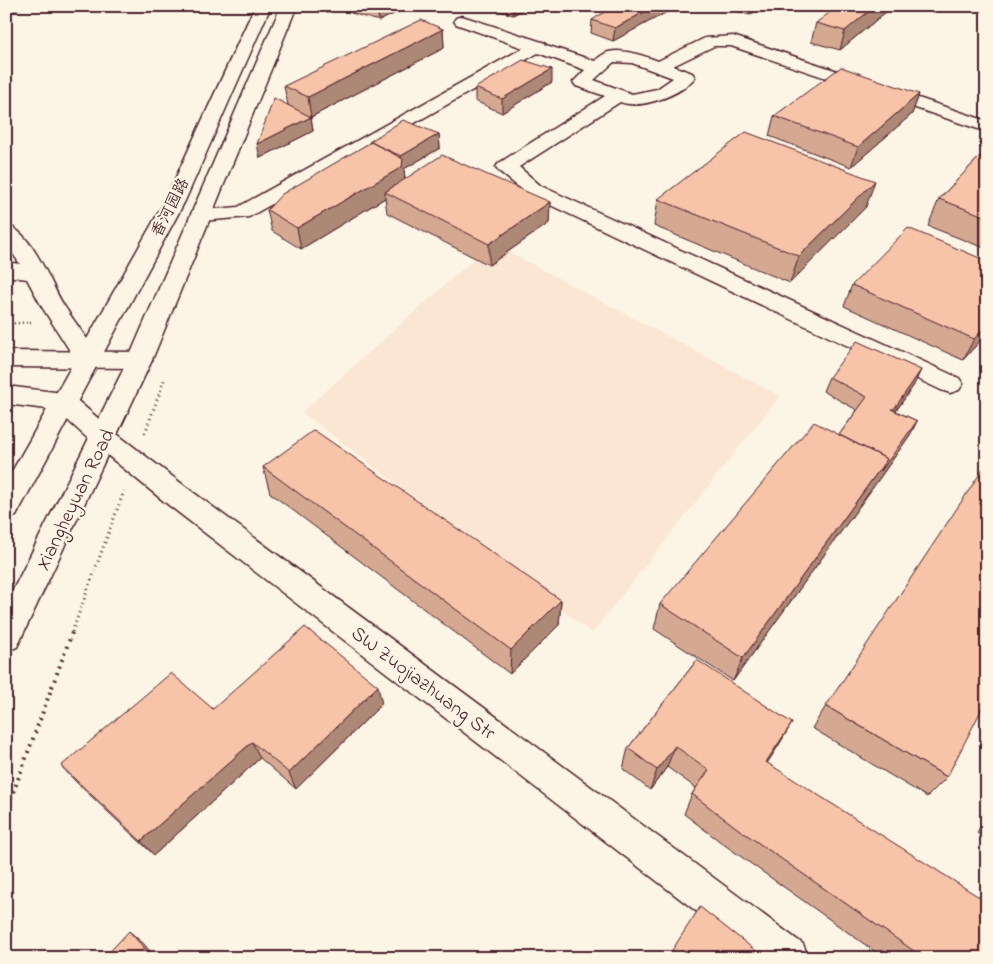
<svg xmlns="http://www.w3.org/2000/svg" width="993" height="964" viewBox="0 0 993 964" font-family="'Indie Flower','LXGW WenKai TC',sans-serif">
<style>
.built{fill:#fae6d3}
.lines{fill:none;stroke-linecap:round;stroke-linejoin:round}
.minor-casing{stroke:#4a1f2b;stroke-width:3}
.major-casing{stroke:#4a1f2b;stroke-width:3}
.highway-casing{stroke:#4a1f2b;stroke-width:3}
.path-far2{stroke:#4a1f2b;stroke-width:2.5;stroke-dasharray:1 3;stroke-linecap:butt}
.path-far1{stroke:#4a1f2b;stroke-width:3;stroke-dasharray:1 4;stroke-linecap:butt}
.path{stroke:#4a1f2b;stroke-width:4;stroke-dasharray:2 5;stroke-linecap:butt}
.minor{fill:#fcf5e5;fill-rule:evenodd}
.major{fill:#fcf5e5;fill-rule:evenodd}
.highway{fill:#fcf5e5;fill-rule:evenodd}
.wall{fill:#d4a891;stroke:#4a1f2b}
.shaded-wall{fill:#ad8876;stroke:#4a1f2b}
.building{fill:#f7c3a9;stroke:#4a1f2b}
.labels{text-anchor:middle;stroke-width:4.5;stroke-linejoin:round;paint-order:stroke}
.far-street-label{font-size:16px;fill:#4a1f2b;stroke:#fcf5e5}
.street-label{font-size:20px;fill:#4a1f2b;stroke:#fcf5e5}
</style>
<rect width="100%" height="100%" fill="#fcf5e5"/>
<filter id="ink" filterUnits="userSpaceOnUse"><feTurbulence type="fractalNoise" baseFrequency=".02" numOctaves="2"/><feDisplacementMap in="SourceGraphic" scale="10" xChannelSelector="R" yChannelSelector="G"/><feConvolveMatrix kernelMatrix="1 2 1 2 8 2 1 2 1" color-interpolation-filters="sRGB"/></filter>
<g filter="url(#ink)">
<path class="built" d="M492 243 780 396 592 633 302 412Z"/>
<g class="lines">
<defs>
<path id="minor" d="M462 16 545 43 546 45 595 61C597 59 600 56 604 54 617 46 645 56 658 61L705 38 733 36 987 121V132L731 46H714L673 66 692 73 695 77C682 95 641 110 620 102L519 167 541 186 959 378 963 384 959 390 950 393 941 390 527 194 499 171 496 167 499 163 605 96 576 86 573 82 585 70 538 53 249 217 202 221 195 219 192 215 195 211 238 207 523 48 456 24 454 21 456 18ZM614 62 632 63 673 78 657 89 632 94 594 80Z
M6 225C32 231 50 283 63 304 75 323 89 340 100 359L97 365 88 367 79 365 42 307 27 279 6 276V262L20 264 6 244Z
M63 393 72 396 113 431 186 487 803 944 809 958H757L166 503 95 445 54 408 50 402 54 396Z"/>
<path id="major" d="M6 351 140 352 149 354 152 360 149 366 140 368 6 367Z
M6 386 63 393 72 396 76 402 72 408 63 411 6 404Z"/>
<path id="highway" d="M6 6H20L17 9 6 13Z
M255 6H271L185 201 16 516 6 519V482L165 201Z
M281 6H297L152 360 17 647 6 651V604L128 360Z"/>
</defs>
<use href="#minor" class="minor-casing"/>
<use href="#major" class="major-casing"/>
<use href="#highway" class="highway-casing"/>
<path class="path-far2" d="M6 324 31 322"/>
<path class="path-far1" d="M145 433 165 378
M72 632 124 491"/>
<path class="path" d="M6 812 73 630"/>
<use href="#minor" class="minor"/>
<use href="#major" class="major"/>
<use href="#highway" class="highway"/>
</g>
<path class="wall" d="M350 6H410L379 21 351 13Z
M493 6H530L513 15 493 9Z
M724 6H763L750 15 724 8Z
M893 6 840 50 811 42 816 23Z
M667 12 613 41 591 33 592 20Z
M443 29 444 48 311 117 313 131 260 158 288 105 284 86Z
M552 82 502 113 475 101V88Z
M919 94 912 114 851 167 769 136 774 116Z
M439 134 440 148 404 169 405 179 550 202 549 223 489 265 387 213 385 198 301 249 272 231 267 210 369 143Z
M987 149V249L928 226 939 199Z
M658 199 866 207 790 283 654 226Z
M852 285 987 333 963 360 844 306Z
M829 377 914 385 896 411 917 421 910 435 874 486 733 681 654 629 660 604 839 435 857 410 823 391Z
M263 467 561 600 559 625 510 674 270 493Z
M697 660 779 745 767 763 987 958H884L726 846 684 814 692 794 696 788 667 767 650 790 623 769 628 748Z
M382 704 296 789 260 758 154 855 76 782 61 766 213 709Z
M826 706 947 777 927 797 812 728Z
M987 813V840L977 833Z"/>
<path class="shaded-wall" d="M377 6H410L379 21Z
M513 6H530L513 15Z
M655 6H668L667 12 613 41 615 28Z
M752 6H763L750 15Z
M875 6H893L840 50 845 31Z
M443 29 444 48 311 117 308 97Z
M552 69V82L502 113V99Z
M919 94 912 114 851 167 858 147Z
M311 117 313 131 260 158 257 144Z
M439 134 440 148 404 169 405 180 385 192V198L301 249 297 228 402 167 401 156Z
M875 181 866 207 790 283 799 256Z
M550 202 549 223 489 265V244Z
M987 325V333L963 360 974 339Z
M921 370 914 385 887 423 894 409Z
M917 421 910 435 874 486 733 681 743 658 887 459Z
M561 600 559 625 510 674 511 650Z
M378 686 382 704 296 789 289 773Z
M792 723 779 745 754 783 766 762Z
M252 742 260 758 154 855 141 841Z
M675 746 667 767 650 790 657 770Z
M129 931 143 943 156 958H153Z"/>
<path class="building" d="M614 6H655L615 28 592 20Z
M838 6H875L845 31 816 23Z
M421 20 443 29 308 97 284 86Z
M523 60 552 69 502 99 475 88Z
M841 67 919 94 858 147 774 116Z
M274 98 311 117 257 144Z
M403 120 439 134 401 156 381 147 371 142H369Z
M746 132 875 181 799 256 658 199Z
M371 142 403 159 402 167 297 228 267 210 282 194Z
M987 149V217L939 199Z
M442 155 550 202 489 244 385 192Z
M908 228 987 261V325L974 339 852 285Z
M857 341 921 370 894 409H891L917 421 881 471 887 459 839 435 867 397 829 377Z
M814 422 887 459 743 658 660 604Z
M314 430 561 600 511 650 263 467Z
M987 463V699L947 777 826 706Z
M305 627 378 686 289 773 252 742 141 841 61 766 171 673 213 709Z
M697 660 792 723 766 762 987 902V958H924L737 828 692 794 709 770 675 746 657 770 628 748Z
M700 907 765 958H667Z
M129 931 153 958H104Z"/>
</g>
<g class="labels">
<g class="far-street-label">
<text transform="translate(169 207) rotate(-63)" y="6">香河园路</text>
</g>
<g class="street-label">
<text transform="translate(74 499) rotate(-64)" y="7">Xiangheyuan Road</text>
<text transform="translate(424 682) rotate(37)" y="7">SW Zuojiazhuang Str</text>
</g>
</g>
<rect width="993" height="964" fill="none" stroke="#fcf5e5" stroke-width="25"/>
<rect x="12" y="12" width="968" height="939" fill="none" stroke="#4a1f2b" stroke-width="2" filter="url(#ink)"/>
</svg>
